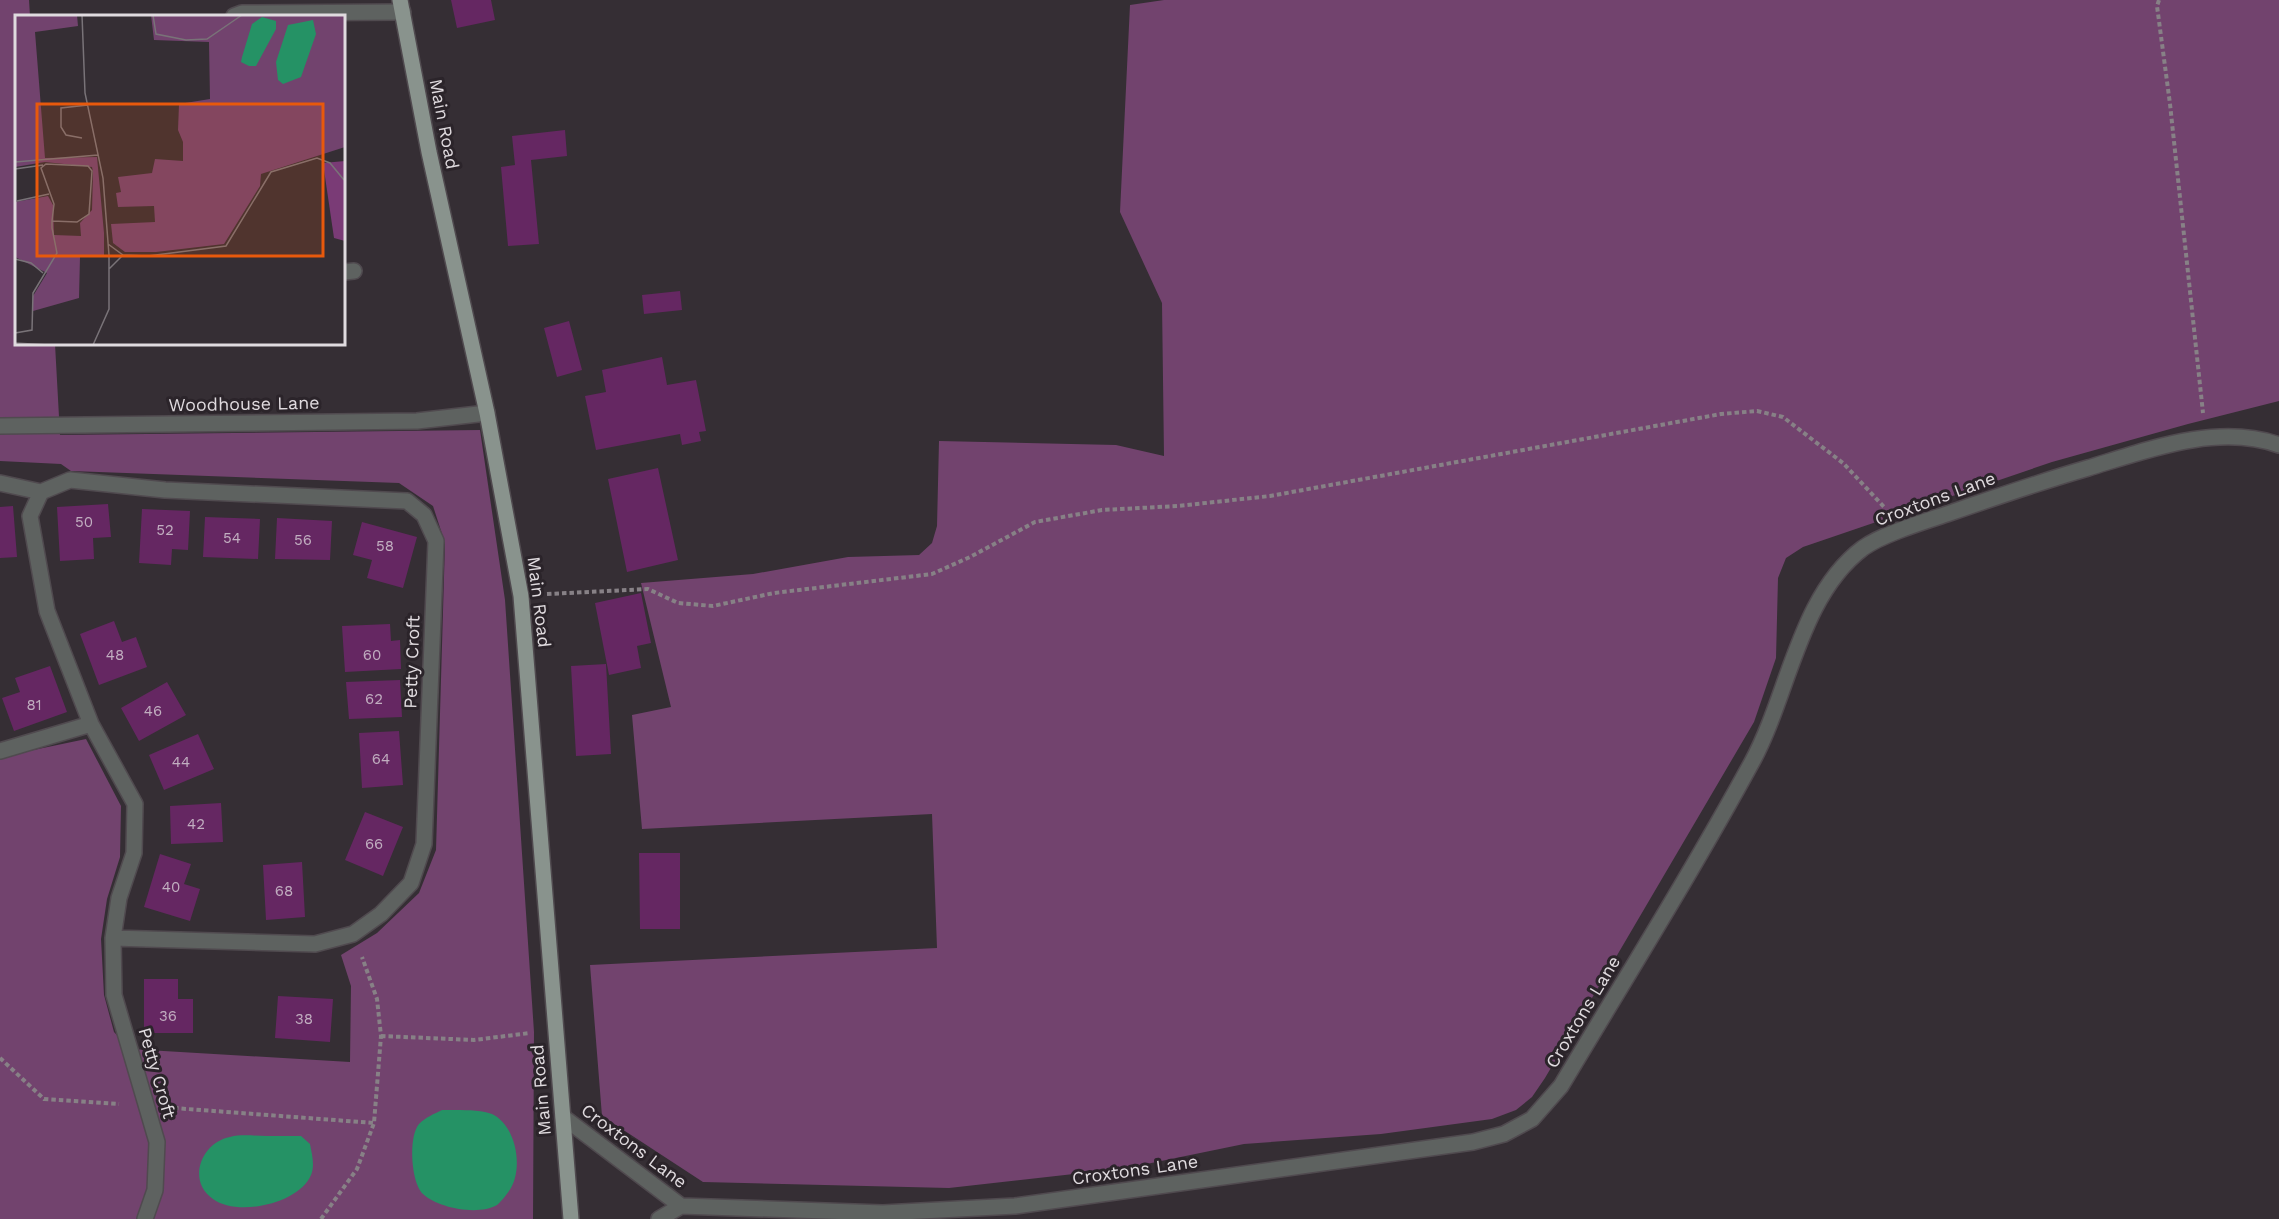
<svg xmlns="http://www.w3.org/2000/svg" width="2279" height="1219" viewBox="0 0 2279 1219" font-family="'Work Sans',sans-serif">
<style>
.green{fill:#72436e}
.water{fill:#259265}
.building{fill:#652762}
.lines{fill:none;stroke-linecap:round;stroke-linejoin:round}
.minor-casing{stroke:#504a4f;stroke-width:18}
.major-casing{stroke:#504a4f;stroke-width:18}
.path{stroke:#878186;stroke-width:4;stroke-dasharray:4.5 3;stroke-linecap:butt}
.minor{stroke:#5e6260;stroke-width:15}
.major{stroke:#89938d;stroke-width:15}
.labels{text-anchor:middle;stroke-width:6;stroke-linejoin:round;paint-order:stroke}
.number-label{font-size:15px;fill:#c1aec0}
.street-label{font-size:18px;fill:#e0dbdf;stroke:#2b242a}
.inset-road{fill:none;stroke:#797378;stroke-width:1.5}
.view{fill:#e8590c;fill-opacity:0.15;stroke:#e8590c;stroke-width:3}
.inset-edge{fill:none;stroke:#e0dbdf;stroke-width:3}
</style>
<rect width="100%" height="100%" fill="#352e34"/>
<path class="green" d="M0 0H29L30 16H16V344H55L60 435 480 430 505 600 534 1032 533 1219H0V757L86 739 121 806 120 857 107 899 101 939 104 995 114 1032 130 1049 350 1062 351 986 341 955 377 933 419 893 436 850 445 543 433 506 399 483 71 471 61 464 0 461Z
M1164 0H2279V401L2188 424 2052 462 1803 547 1786 558 1778 578 1776 658 1754 722 1545 1078 1532 1097 1516 1110 1492 1119 1381 1134 1244 1144 1127 1168 949 1188 703 1182 602 1116 590 965 937 948 932 814 642 829 632 715 671 707 641 583 753 574 848 557 919 555 932 543 937 526 939 441 1116 445 1164 456 1162 303 1120 212 1130 5Z"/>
<path class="water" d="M442 1110C455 1110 481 1109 492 1114 517 1126 524 1170 509 1191 506 1195 501 1202 497 1205 478 1216 438 1208 423 1194 411 1183 408 1137 419 1124 426 1117 434 1114 442 1110Z
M267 1136H301L310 1144C312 1155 315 1165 311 1175 299 1204 237 1217 213 1199 186 1180 202 1142 230 1137 241 1134 255 1136 267 1136Z"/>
<path class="building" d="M451 0H491L495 20 457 28Z
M565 130 567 156 531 160 539 244 508 246 501 167 515 165 512 136Z
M680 291 682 310 644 314 642 295Z
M569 321 582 370 557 377 544 328Z
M662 357 667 385 696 380 706 431 699 432 701 441 682 445 680 434 596 450 585 396 606 392 602 370Z
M658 468 678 560 627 572 608 479Z
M108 504 111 537 93 538 94 559 60 561 57 507Z
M13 506 17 557 0 558V507Z
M142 509 190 511 188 550 172 549 171 565 139 563Z
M205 517 260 519 258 559 203 557Z
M277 518 332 521 330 560 275 559Z
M362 522 417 537 403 588 367 578 372 560 353 555Z
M641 593 651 643 637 646 641 668 609 675 595 603Z
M114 621 122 642 136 637 147 667 99 685 80 634Z
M390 624 391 641 400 640 401 669 345 672 342 626Z
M606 664 611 754 576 756 571 666Z
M50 666 67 712 14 731 2 698 20 692 15 678Z
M400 680 402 717 349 719 346 682Z
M167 682 186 715 139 741 121 708Z
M399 731 403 785 362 788 359 733Z
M198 734 214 769 164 790 149 755Z
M221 803 223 842 171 844 170 806Z
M365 812 403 827 383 876 345 860Z
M639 853H680V929H640Z
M160 854 191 864 184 884 200 889 190 921 144 907Z
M302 862 305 917 266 920 263 865Z
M144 979H178V999H193V1033H144Z
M278 996 333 999 330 1042 275 1038Z"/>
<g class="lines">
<defs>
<path id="minor" d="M234 16 242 13 403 12
M344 272 354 271
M0 426 417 421 487 413
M0 483 41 492
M0 751 91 724
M113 938 315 944 353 934 381 914 411 883 424 844 436 541 424 515 407 501 165 490 70 480 41 492 30 516 47 611 91 724 135 804 134 853 119 898 113 938 114 995 157 1142 155 1190 145 1219
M563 1117 681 1206
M659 1219 681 1206 883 1213 1015 1206 1473 1142 1504 1134 1532 1119 1561 1086C1625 979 1692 872 1752 762 1789 694 1799 596 1863 548 1883 534 1923 522 1947 514 1993 498 2040 482 2088 468 2147 450 2218 423 2279 445"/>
<path id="major" d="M400 0 429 152 487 413 521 596 571 1219"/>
</defs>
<use href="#minor" class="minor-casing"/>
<use href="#major" class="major-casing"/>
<path class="path" d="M2159 0 2157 6 2170 104 2203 413
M547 594 648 589 678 603 713 606 774 593 932 574 970 557 1035 522 1102 510 1178 506 1270 496 1721 414 1757 411 1783 417 1843 463 1885 508
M381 1036 474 1040 530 1033
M0 1058 44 1099 119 1104
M174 1108 374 1123
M321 1219 357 1169 374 1123 381 1036 377 999 362 957"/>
<use href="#minor" class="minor"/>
<use href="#major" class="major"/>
</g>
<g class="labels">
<g class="number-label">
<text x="84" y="527">50</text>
<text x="165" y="535">52</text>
<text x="232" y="543">54</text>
<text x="303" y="545">56</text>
<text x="385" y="551">58</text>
<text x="115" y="660">48</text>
<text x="372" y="660">60</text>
<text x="374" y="704">62</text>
<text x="34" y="710">81</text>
<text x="153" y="716">46</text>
<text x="381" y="764">64</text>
<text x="181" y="767">44</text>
<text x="196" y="829">42</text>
<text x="374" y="849">66</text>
<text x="171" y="892">40</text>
<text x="284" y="896">68</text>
<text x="168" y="1021">36</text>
<text x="304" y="1024">38</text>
</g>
<g class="street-label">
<text transform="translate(444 124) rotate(79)" y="6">Main Road</text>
<text transform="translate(244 404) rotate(-1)" y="6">Woodhouse Lane</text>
<text transform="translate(1935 499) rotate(-20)" y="6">Croxtons Lane</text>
<text transform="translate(539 602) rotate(83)" y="6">Main Road</text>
<text transform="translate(412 662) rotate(-88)" y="6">Petty Croft</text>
<text transform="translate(1583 1012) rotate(-59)" y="6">Croxtons Lane</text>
<text transform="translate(157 1073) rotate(74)" y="6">Petty Croft</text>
<text transform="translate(541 1090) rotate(-95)" y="6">Main Road</text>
<text transform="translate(634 1146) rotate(37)" y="6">Croxtons Lane</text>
<text transform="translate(1135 1170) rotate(-8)" y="6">Croxtons Lane</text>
</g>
</g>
<g transform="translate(15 15)">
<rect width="330" height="330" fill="#352e34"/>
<path d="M0 0H62L63 11 20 17 30 143 82 142 89 218V242H65L64 283 18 296V281L32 258 0 242V187L33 181 38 190 39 220 66 221 65 208 77 195 78 157 77 152 30 147 0 152ZM136 0H330V132L246 159 245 171 209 229 141 237H110L98 228 96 209 140 207 139 191 103 192 101 178 106 177 103 162 137 158 140 144 168 146V127L163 115 164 89 195 84 194 27 139 25Z" fill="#72436e"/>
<path d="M330 146V226L319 223 308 148Z" fill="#7a3b76"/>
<path d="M247 2 261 6V14L241 51H234L226 47 227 42 237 9ZM298 5 301 19 286 62 268 69 263 65 261 47 273 10Z" fill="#259265"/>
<path class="inset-road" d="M67 0 70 78 88 163 94 240V294L78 330M138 0 141 19 171 25 192 24 227 0M67 123 51 120 46 112V93L73 90M0 147 83 140M0 154 28 150M2 186 34 179M93 229 108 240 133 241 211 231 256 157 302 143 315 148 329 165M0 244 16 248 28 258M94 254 108 240M0 318 17 315 18 278 42 238 37 213V206L39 189 26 153 31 149 73 151 77 156 74 199 62 207 37 206M0 328 34 330"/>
<path class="view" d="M22 89H308V241H22Z"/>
<rect width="330" height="330" class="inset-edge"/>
</g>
</svg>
